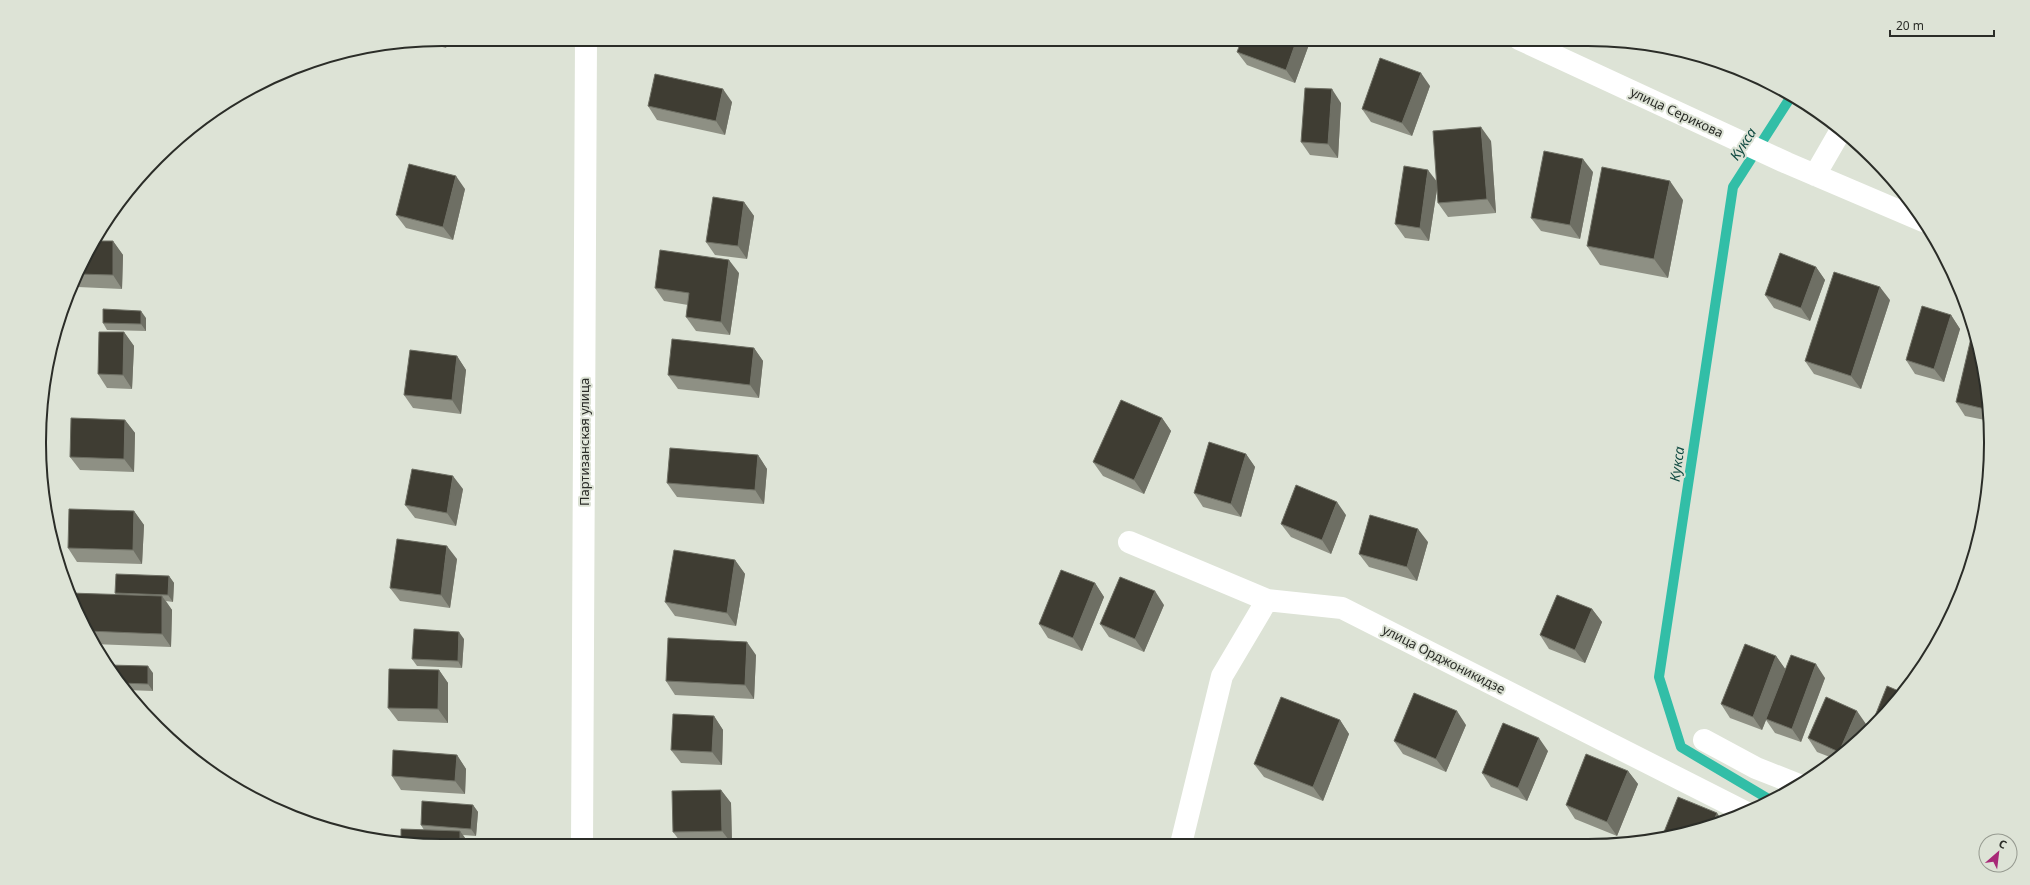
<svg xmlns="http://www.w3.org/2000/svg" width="2030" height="885" viewBox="0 0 2030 885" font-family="'Noto Sans',sans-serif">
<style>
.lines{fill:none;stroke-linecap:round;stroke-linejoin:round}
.stream{stroke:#32bea7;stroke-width:10}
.minor{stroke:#fff;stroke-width:22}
.wall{fill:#8e9084}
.shaded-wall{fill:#6e6f64}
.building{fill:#3f3d33;stroke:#6e6f64}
.labels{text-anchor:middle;stroke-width:4;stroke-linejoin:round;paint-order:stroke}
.street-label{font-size:13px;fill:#2b2d28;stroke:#dde3d6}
.water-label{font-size:14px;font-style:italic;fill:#124b42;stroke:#dde3d6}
.rim{fill:none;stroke:#2b2d28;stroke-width:2}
</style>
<rect width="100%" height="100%" fill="#dde3d6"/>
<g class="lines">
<path class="stream" d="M1772 801 1681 747 1659 677 1733 187 1792 95"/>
<path class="minor" d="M1519 39 1787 163 1923 221
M1815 175 1841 130
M1129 542 1267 600 1342 608 1747 813
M1704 740 1756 768 1799 785
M1181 844 1222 676 1267 600
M582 846 586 39"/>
</g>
<path class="wall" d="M442 39 446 48 421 41Z
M1229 39H1237V41Z
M1311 39 1295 83 1247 65 1237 52Z
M1430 86 1412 136 1371 122 1362 109Z
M732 102 725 135 657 120 648 106Z
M1341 103 1338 158 1310 155 1301 142Z
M1491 141 1496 213 1448 217 1438 203 1437 189 1429 241 1405 238 1395 224 1436 181Z
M1593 172 1580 239 1541 231 1531 218Z
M465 189 453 240 406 228 396 215Z
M126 195V202H121Z
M1683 200 1668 278 1600 265 1587 246Z
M744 202 754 216 747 259 715 255 706 242Z
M93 241H113L123 255 122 289 78 287 74 282Z
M1816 267 1825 280 1810 321 1774 308 1765 295Z
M739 273 730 335 696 331 686 317 688 305 664 301 655 288Z
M1890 300 1861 389 1814 374 1805 361Z
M1951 315 1960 329 1944 382 1915 374 1906 360Z
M146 318V331L107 330 103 323Z
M124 332 134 346 132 389 107 388 98 374Z
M1978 339 1990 416V421L1965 416 1956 402Z
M754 348 763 361 759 398 678 389 668 375Z
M457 356 466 370 461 414 413 408 404 395Z
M1162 418 1171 431 1144 494 1103 476 1093 462Z
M125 420 135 433 134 472 80 470 70 457Z
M1246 454 1255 467 1241 517 1203 507 1194 493Z
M758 455 767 469 764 504 677 497 667 483Z
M463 489 456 526 415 518 405 505Z
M134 511 144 525 142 564 77 562 68 548Z
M1346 515 1331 554 1291 537 1281 524Z
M1428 542 1417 581 1369 567 1359 554Z
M457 559 450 608 400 601 390 588Z
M735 560 745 574 736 626 675 616 665 602Z
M169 576 174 583 173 602 166 601 172 610 171 647 93 644 70 593 116 595 115 593Z
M1095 583 1104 597 1082 651 1048 638 1039 624Z
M1164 605 1144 652 1109 637 1100 624Z
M1592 609 1602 622 1585 663 1549 649 1540 635Z
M464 639 462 668 417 666 412 659Z
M756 655 754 699 675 695 666 681Z
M1776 656 1785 669 1825 678 1801 742 1775 733 1766 720 1762 730 1730 718 1721 704Z
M108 665 153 673V691L126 690Z
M439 670 448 683V723L398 721 388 708Z
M714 716 723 730 722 765 681 763 671 750Z
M1340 720 1349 734 1323 801 1264 777 1254 764Z
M1866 724 1853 746 1835 759 1817 752 1808 738Z
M1466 725 1446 772 1403 754 1394 741Z
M1548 751 1527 801 1491 787 1482 773Z
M457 755 466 769 465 794 401 790 392 776Z
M1628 771 1638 784 1617 836 1575 819 1566 805Z
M721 790 731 803 732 844 683 845 673 832Z
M473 805 478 812 476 836 463 835 470 845 424 830 421 825Z"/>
<path class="shaded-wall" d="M440 39H449L446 48Z
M1297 39H1311L1295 83 1286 70Z
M1421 73 1430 86 1412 136 1402 123Z
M723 89 732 102 725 135 716 121Z
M1332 89 1341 103 1338 158 1328 144Z
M1481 127 1491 141 1496 213 1487 199Z
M1583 159 1593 172 1580 239 1570 225Z
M1428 170 1438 183 1429 241 1420 228Z
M456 176 465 189 453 240 443 227Z
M1670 181 1683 200 1668 278 1654 259Z
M126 195V202L123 198Z
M744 202 754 216 747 259 738 246Z
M113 241 123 255 122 289 113 275Z
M729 260 739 273 730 335 721 322Z
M1816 267 1825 280 1810 321 1801 308Z
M1880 287 1890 300 1861 389 1851 376Z
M141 311 146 318V331L141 324Z
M1951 315 1960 329 1944 382 1934 369Z
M124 332 134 346 132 389 123 375Z
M754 348 763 361 759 398 750 385Z
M457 356 466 370 461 414 452 400Z
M1162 418 1171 431 1144 494 1134 480Z
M125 420 135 433 134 472 124 459Z
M1246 454 1255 467 1241 517 1231 504Z
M758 455 767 469 764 504 755 490Z
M453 476 463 489 456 526 447 513Z
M1337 502 1346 515 1331 554 1322 540Z
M134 511 144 525 142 564 133 550Z
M1418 529 1428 542 1417 581 1407 567Z
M447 546 457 559 450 608 441 595Z
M735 560 745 574 736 626 727 613Z
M169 576 174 583 173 602 168 595Z
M1095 583 1104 597 1082 651 1073 638Z
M1155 591 1164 605 1144 652 1135 639Z
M162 596 172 610 171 647 162 634Z
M1592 609 1602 622 1585 663 1575 650Z
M459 632 464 639 462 668 458 661Z
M747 642 756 655 754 699 745 685Z
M1776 656 1786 670 1762 730 1753 717Z
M1816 664 1825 678 1801 742 1792 729Z
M148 666 153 673V691L148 684Z
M439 670 448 683V723L438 709Z
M1457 711 1466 725 1446 772 1436 759Z
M1857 711 1866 724 1860 739 1853 746 1841 755 1839 752Z
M714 716 723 730 722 765 712 752Z
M1340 720 1349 734 1323 801 1313 787Z
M1539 738 1548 751 1527 801 1518 788Z
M457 755 466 769 465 794 455 781Z
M1628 771 1638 784 1617 836 1607 822Z
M721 790 731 803 732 844 722 831Z
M473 805 478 812 476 836 471 829Z
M1717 813 1722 820 1713 823Z
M460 831 470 845V846H460Z"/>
<path class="building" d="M1242 39H1297L1286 70 1237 52Z
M1380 58 1421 73 1402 123 1362 109Z
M655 74 723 89 716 121 648 106Z
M1305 88 1332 89 1328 144 1301 142Z
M1481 127 1487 199 1438 203 1433 131Z
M1544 151 1583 159 1570 225 1531 218Z
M409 164 456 176 443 227 396 215Z
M1404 166 1428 170 1420 228 1395 224Z
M1602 167 1670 181 1654 259 1587 246Z
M713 197 744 202 738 246 706 242Z
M93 241H113V275L78 274Z
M660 250 729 260 721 322 686 317 689 293 655 288Z
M1780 253 1816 267 1801 308 1765 295Z
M1834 272 1880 287 1851 376 1805 361Z
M1922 306 1951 315 1934 369 1906 360Z
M103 309 141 311V324L103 323Z
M99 332H124L123 375 98 374Z
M1971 338 1978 339 1989 410 1956 402Z
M672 339 754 348 750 385 668 375Z
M410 350 457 356 452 400 404 395Z
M1121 400 1162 418 1134 480 1093 462Z
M71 418 125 420 124 459 70 457Z
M1209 442 1246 454 1231 504 1194 493Z
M670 448 758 455 755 490 667 483Z
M412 469 453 476 447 513 405 505Z
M1296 485 1337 502 1322 540 1281 524Z
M69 509 134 511 133 550 68 548Z
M1370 515 1418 529 1407 567 1359 554Z
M397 539 447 546 441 595 390 588Z
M674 550 735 560 727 613 665 602Z
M1061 570 1095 583 1073 638 1039 624Z
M116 574 169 576 168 595 115 593Z
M1120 577 1155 591 1135 639 1100 624Z
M70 593 162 596V634L87 631Z
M1557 595 1592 609 1575 650 1540 635Z
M414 629 459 632 458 661 412 659Z
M668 638 747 642 745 685 666 681Z
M1745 644 1776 656 1753 717 1721 704Z
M1791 655 1816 664 1792 729 1766 719Z
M108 665 148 666V684L121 683Z
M389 669 439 670 438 709 388 708Z
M1887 686 1901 692 1871 726Z
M1414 693 1457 711 1436 759 1394 741Z
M1281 697 1340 720 1313 787 1254 764Z
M1826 697 1857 711 1839 752 1808 738Z
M673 714 714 716 712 752 671 750Z
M1503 723 1539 738 1518 788 1482 773Z
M393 750 457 755 455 781 392 776Z
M1586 754 1628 771 1607 822 1566 805Z
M721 790 722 831 673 832 672 791Z
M1678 797 1717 813 1713 823 1662 837Z
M422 801 473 805 471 829 421 825Z
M1728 815 1733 818 1726 820Z
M401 829 460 831V846H442L401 842Z"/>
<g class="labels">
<g class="street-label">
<text transform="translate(1677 112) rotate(25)" y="5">улица Серикова</text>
<text transform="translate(584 442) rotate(-90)" y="5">Партизанская улица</text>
<text transform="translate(1444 659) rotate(27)" y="5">улица Орджоникидзе</text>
</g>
<g class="water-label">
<text transform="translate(1743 144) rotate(-57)" y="5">Кукса</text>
<text transform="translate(1677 464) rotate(-82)" y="5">Кукса</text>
</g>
</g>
<path d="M0 0H2030V885H0ZM442 46H1588A396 396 0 0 1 1984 442V443A396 396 0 0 1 1588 839H442A396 396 0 0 1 46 443V442A396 396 0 0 1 442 46Z" fill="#dde3d6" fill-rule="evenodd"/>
<path class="rim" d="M442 46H1588A396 396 0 0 1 1984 442V443A396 396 0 0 1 1588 839H442A396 396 0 0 1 46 443V442A396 396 0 0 1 442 46Z"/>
<g transform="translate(1998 853) rotate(28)"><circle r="19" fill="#dde3d6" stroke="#969a90"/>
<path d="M0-3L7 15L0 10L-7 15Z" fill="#a82877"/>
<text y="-6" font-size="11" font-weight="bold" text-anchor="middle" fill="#2b2d28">С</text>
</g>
<path d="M1890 30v6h104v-6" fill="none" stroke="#2b2d28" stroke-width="2"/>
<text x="1896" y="30" font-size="12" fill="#2b2d28" stroke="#dde3d6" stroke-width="3" paint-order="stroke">20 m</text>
</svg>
